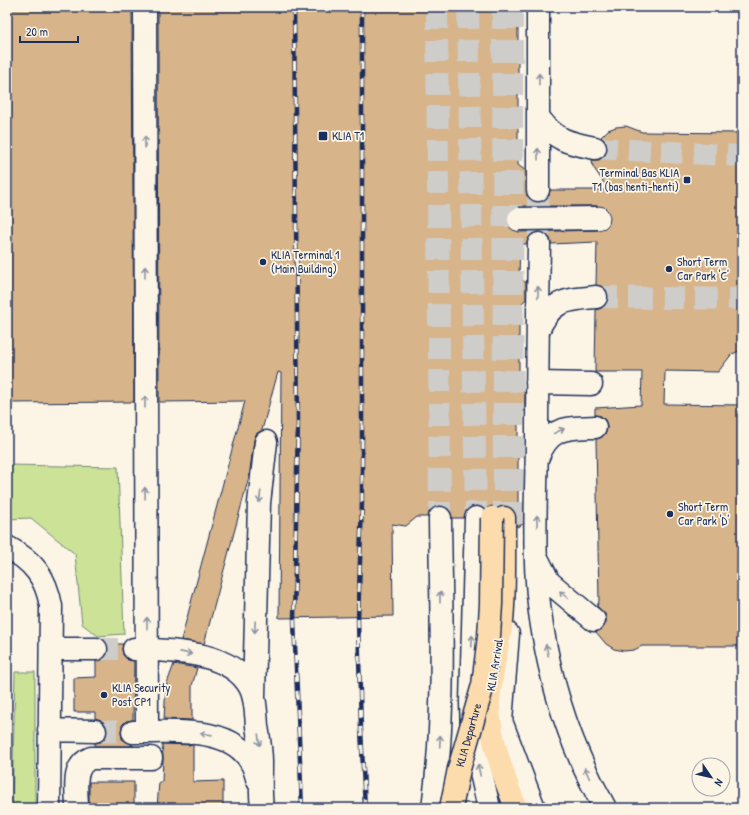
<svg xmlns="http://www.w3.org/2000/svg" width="749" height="815" viewBox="0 0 749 815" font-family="'Patrick Hand',sans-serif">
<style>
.green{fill:#cbe297;stroke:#73887a}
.building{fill:#d7b489;stroke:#1b2f5e;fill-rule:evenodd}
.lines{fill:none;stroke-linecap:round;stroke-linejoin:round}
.minor-tunnel{stroke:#cfcdca;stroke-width:22;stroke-dasharray:22 11;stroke-linecap:butt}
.major-tunnel{stroke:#cfcdca;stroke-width:22;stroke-dasharray:22 11;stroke-linecap:butt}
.minor-casing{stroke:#1b2f5e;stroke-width:25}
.major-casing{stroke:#1b2f5e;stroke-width:25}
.minor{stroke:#fcf5e5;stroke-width:22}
.major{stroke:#fcdcac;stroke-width:22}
.rail-casing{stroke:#1b2f5e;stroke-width:4.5}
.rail{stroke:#fcf5e5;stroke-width:3;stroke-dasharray:9;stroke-linecap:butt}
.minor-bridge-casing{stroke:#1b2f5e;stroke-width:25;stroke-linecap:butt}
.major-bridge-casing{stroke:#1b2f5e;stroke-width:25;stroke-linecap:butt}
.minor-bridge{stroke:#fcf5e5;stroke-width:22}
.major-bridge{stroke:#fcdcac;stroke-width:22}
.oneway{stroke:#8c92a2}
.poi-dot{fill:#1b2f5e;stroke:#fcf5e5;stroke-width:1.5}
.labels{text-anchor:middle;stroke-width:3.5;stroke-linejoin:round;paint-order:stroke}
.poi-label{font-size:12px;fill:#1b2f5e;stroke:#fcf5e5;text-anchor:start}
.street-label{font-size:12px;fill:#1b2f5e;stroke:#fcf5e5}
</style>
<rect width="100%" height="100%" fill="#fcf5e5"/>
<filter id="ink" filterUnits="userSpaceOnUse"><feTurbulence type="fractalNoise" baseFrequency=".025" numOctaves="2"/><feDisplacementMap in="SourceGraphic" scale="8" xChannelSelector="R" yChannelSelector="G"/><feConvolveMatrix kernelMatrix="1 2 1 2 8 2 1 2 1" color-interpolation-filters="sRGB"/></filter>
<g filter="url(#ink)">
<path class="green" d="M7 465 118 467 124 634 98 636 82 624 75 554 31 518 7 519Z
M15 672H35V808H12Z"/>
<path class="building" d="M7 7H132L134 402 7 403Z
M158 7H518V165L526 171 527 196 531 201 538 202 545 201 549 196 550 190H609L593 167 592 160H599L605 156 607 150V144L601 137 608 130 616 127 626 126 642 132 742 133V349L731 355 718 372 665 371 664 404 742 405V646H642L634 650 624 651 614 649 606 644 596 632 603 628 606 622V615L597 606 599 601 596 439 602 437 606 433 607 427 605 420 601 416 595 415V408L641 405 642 372H595L596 310 604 307 607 303 608 296 606 289 596 285 597 242 551 244 550 238 546 234 539 232 533 233 529 237 526 244H520L519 276 526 283V299L519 306V388L525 393V410L518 417V502L523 506V524L517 527 515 512 511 507 504 506 498 507 492 506 484 509 477 506 470 507 466 511 464 518H452L450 511 446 507 439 506 434 507 429 512 428 517H417L406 526 392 524 393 616 279 618 281 373 278 372 262 430 256 434 254 440 249 477 204 644 181 640 245 401 159 402ZM519 206H598L604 207 608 211 610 218 609 224 605 228 598 230 519 232 513 230 508 226 507 219 508 213 512 208Z
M107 644H123L122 649 123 655 128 660 134 661 133 720 126 721 122 725 121 732 122 739 134 746H95V743L101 742 106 737 107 731 106 725 101 720 95 718V712H74V678L96 677V661L102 660 107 656 108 649Z
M174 664 197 668 192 686V720L164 719 166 686Z
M162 744 193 745V782L223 781V808H157L159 782H162L163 758Z
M89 782H134V808H89Z"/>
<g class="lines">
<path class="minor-tunnel" d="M437 7 440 518
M468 7 476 518
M512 7 513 527
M595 148 742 156
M538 190 539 244
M596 297 742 299
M96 649H134
M95 731 133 732"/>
<path class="major-tunnel" d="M503 7 504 518"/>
<defs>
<path id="minor" d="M145 7 147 732
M539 118C555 140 568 143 595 148
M538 190V7
M539 244C538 311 537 377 537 444 536 504 532 567 542 626 552 689 573 752 605 808
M538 331C551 300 565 300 596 297
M537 383 591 384
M537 459C549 427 565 428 595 427
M476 518 471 702 472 733 489 808
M7 547C33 561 46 577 51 606L49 808
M538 560 549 582 594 620
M508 634 501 721 534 808
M51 649H96
M134 649C170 651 230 650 250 687 256 698 256 714 257 726 259 738 261 750 261 762 261 778 260 792 262 808
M254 696 259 503 266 442
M49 730 95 731
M133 732C170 733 232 724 252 764 255 769 256 776 258 781
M77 808C77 790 71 766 91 758H151
M433 808C446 712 441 614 440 518"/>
<path id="major" d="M504 518C504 552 505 587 502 621 498 651 489 679 489 708 490 737 505 781 516 808"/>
</defs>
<use href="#minor" class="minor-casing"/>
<use href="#major" class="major-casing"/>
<use href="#minor" class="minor"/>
<use href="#major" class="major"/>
<defs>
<path id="rail" d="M294 7 298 422 294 621 302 808
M362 7V501L358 621 361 729 365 808"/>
</defs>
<use href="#rail" class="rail-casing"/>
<use href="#rail" class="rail"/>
<defs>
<path id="minor-bridge" d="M519 219 598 218"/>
<g id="major-bridge">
<path id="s1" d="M451 808 459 769 483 685 489 636 491 604 492 518"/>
</g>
</defs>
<use href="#minor-bridge" class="minor-bridge-casing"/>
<use href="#major-bridge" class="major-bridge-casing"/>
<use href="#minor-bridge" class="minor-bridge"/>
<use href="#major-bridge" class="major-bridge"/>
</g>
<defs><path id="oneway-shaft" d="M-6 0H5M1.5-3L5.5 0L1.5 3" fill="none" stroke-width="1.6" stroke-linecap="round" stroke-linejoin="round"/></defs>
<g class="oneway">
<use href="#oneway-shaft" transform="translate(539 79) rotate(-90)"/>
<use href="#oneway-shaft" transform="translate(145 142) rotate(-90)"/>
<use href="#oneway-shaft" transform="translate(538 154) rotate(-90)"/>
<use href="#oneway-shaft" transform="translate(145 272) rotate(-90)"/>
<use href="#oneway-shaft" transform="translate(538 292) rotate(-90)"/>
<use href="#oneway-shaft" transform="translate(145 402) rotate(-90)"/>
<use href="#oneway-shaft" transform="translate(559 431) rotate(-24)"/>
<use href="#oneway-shaft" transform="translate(145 493) rotate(-91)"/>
<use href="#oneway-shaft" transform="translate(260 497) rotate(97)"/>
<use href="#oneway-shaft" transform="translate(537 521) rotate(-90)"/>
<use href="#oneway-shaft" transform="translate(564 595) rotate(-138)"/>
<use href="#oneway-shaft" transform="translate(440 597) rotate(-90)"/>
<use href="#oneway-shaft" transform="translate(147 623) rotate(-91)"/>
<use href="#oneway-shaft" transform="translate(255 627) rotate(92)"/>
<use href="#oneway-shaft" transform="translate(472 641) rotate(-88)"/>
<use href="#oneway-shaft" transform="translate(547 650) rotate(-102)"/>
<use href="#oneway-shaft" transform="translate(186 653) rotate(11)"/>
<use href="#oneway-shaft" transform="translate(206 734) rotate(-172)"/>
<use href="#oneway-shaft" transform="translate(259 740) rotate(83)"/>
<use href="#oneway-shaft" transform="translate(440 741) rotate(-87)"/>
<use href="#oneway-shaft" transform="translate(479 770) rotate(-102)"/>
<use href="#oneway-shaft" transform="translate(587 773) rotate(-114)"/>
</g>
</g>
<g class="poi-dot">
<rect x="318" y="131" width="10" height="10" rx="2"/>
<rect x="683" y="176" width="8" height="8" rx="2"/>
<circle cx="263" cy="262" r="4"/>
<circle cx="669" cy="269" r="4"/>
<circle cx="670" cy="514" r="4"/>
<circle cx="104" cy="695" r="4"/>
</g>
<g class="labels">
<g class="poi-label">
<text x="332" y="140">KLIA T1</text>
<text x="679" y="177" text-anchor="end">Terminal Bas KLIA<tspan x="679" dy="14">T1 (bas henti-henti)</tspan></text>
<text x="271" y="259">KLIA Terminal 1<tspan x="271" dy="14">(Main Building)</tspan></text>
<text x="677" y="266">Short Term<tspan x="677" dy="14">Car Park 'C'</tspan></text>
<text x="678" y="511">Short Term<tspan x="678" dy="14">Car Park 'D'</tspan></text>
<text x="112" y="692">KLIA Security<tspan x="112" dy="14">Post CP1</tspan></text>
</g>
<g class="street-label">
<text transform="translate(495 665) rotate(-81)" y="4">KLIA Arrival</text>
<text dy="4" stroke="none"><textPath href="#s1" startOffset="75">KLIA Departure</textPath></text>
</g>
</g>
<rect width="749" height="815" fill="none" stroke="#fcf5e5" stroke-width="24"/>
<rect x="12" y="12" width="725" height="791" fill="none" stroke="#1b2f5e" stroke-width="1.5" filter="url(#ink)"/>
<g transform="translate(711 777) rotate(124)"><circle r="19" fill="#fcf5e5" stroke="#a2a6af"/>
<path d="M0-3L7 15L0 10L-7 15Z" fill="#1b2f5e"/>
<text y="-6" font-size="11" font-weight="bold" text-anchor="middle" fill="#1b2f5e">N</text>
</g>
<path d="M20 36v6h58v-6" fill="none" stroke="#1b2f5e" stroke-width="2"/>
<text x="26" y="36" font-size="12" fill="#1b2f5e" stroke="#fcf5e5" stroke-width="3" paint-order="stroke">20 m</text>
</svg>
